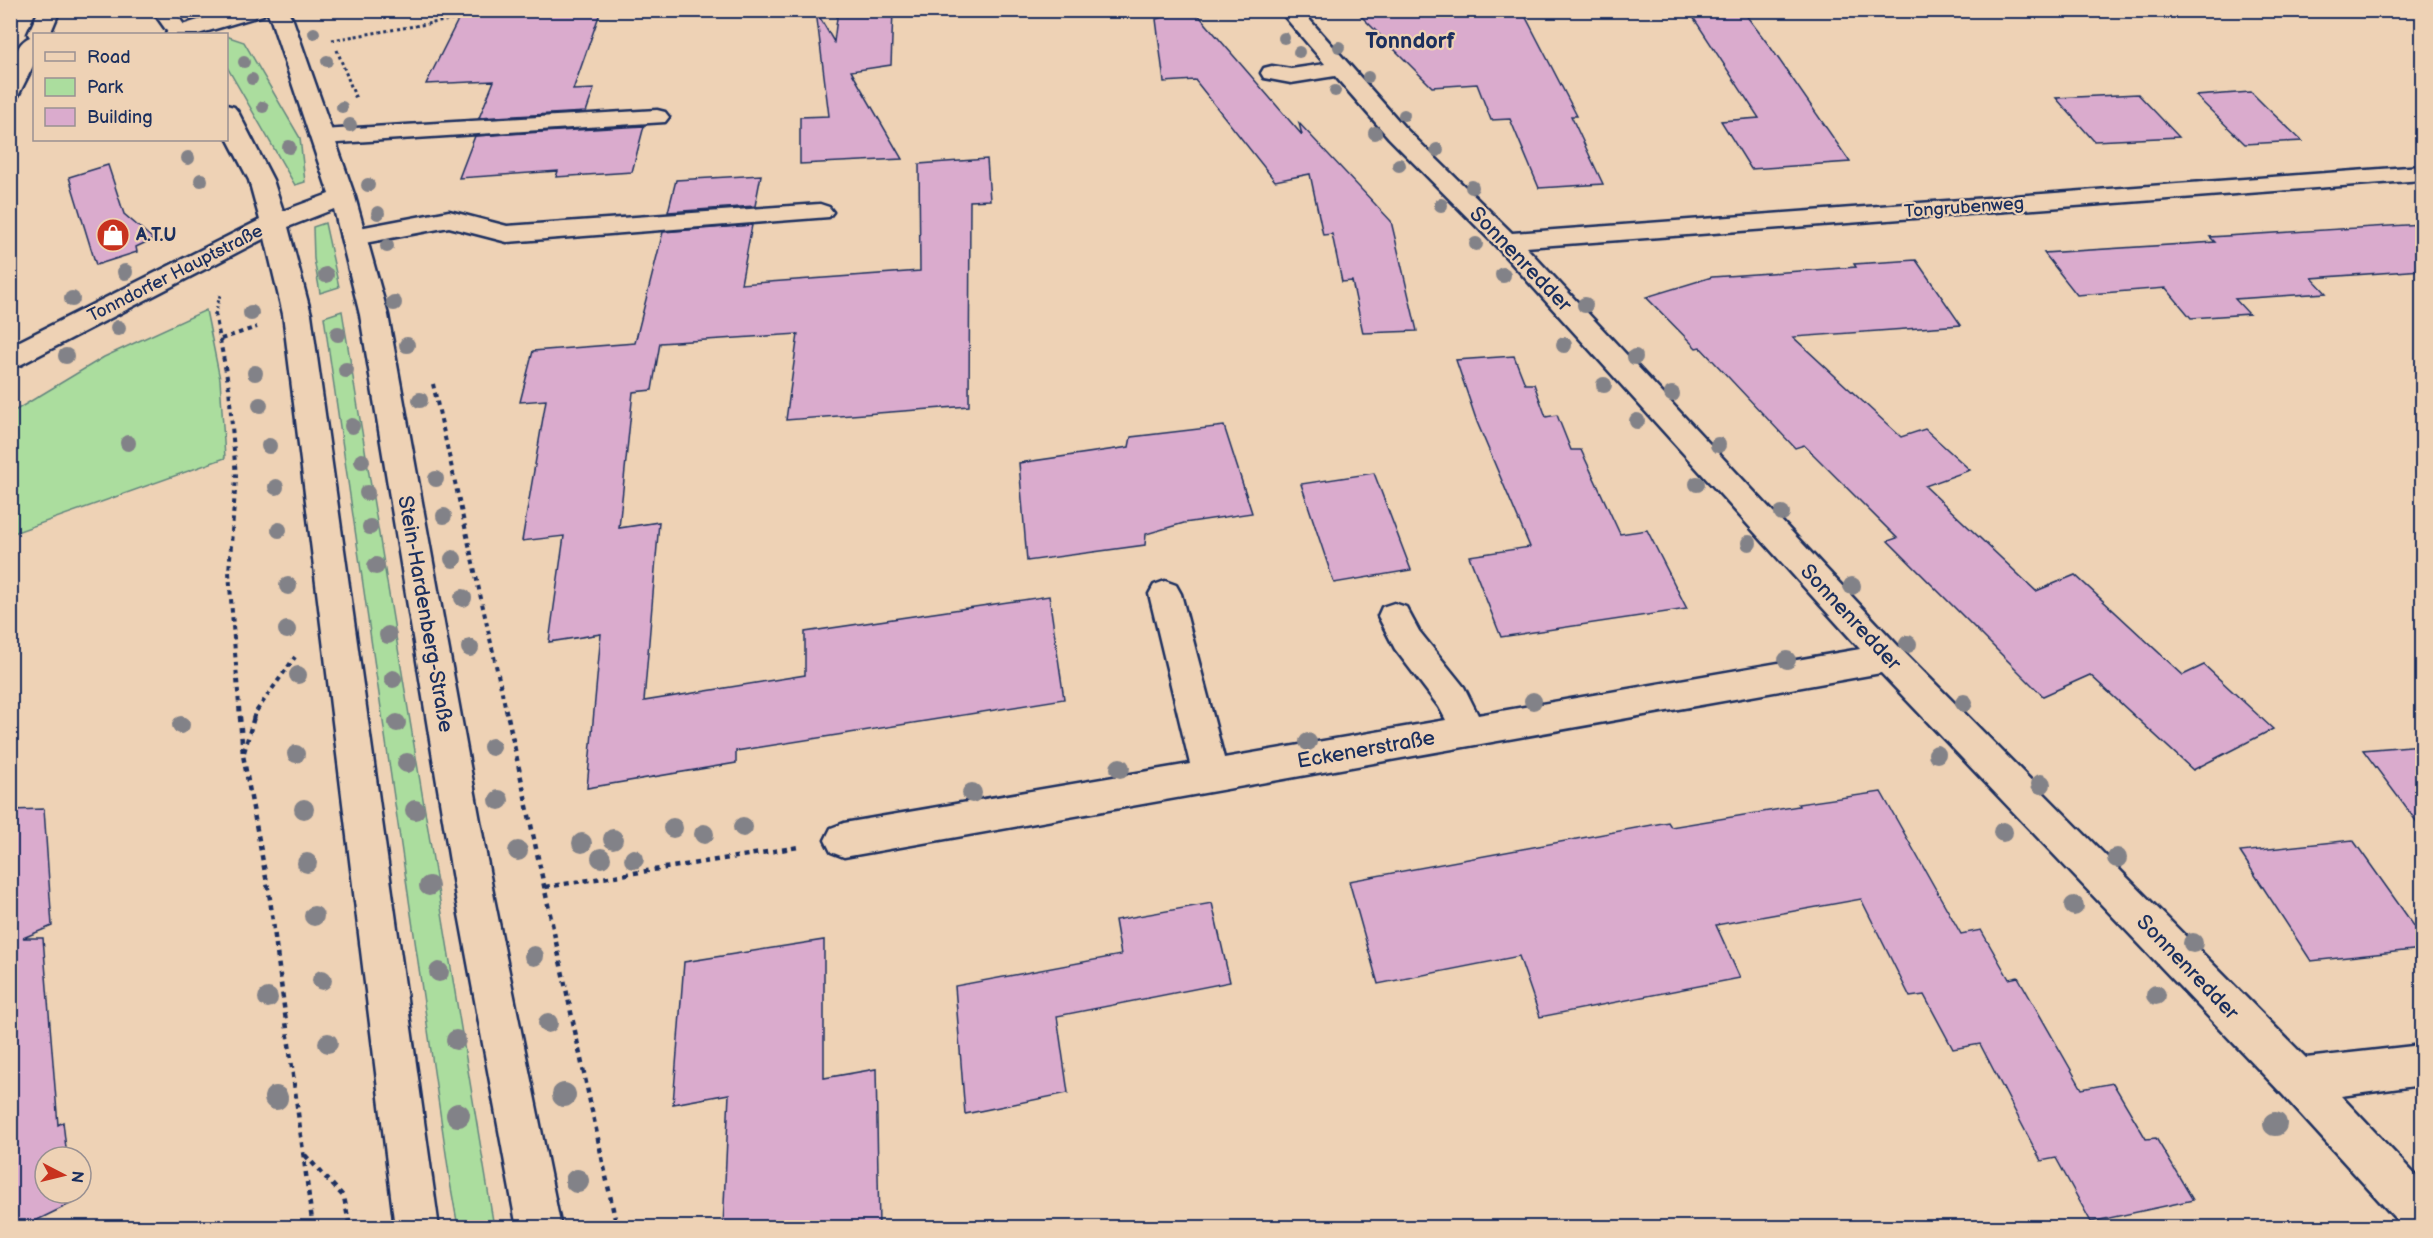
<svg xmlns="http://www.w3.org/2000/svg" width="2433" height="1238" viewBox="0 0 2433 1238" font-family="'Balsamiq Sans',sans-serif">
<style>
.green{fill:#abdd9e;stroke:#63867e;stroke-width:1.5}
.building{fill:#daabcd;stroke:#1b2f5e;stroke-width:1.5}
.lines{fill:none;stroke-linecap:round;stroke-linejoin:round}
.minor-casing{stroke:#1b2f5e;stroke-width:5}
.major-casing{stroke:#1b2f5e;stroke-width:5}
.path-far2{stroke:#1b2f5e;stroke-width:3;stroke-dasharray:3 3;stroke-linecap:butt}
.path-far1{stroke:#1b2f5e;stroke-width:4;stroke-dasharray:4.5 4.5;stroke-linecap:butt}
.path{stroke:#1b2f5e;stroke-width:4.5;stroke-dasharray:5 5;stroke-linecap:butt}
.minor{fill:#eed2b5;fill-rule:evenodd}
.major{fill:#eed2b5;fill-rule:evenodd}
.tree{fill:#828288}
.labels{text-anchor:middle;stroke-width:4.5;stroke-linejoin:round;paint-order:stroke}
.far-street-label{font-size:18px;fill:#1b2f5e;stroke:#eed2b5}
.far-poi-label{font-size:18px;font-weight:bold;fill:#1b2f5e;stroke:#eed2b5;text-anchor:start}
.street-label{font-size:21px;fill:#1b2f5e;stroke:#eed2b5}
.far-district-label{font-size:22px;font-weight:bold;fill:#1b2f5e;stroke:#eed2b5}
</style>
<rect width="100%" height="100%" fill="#eed2b5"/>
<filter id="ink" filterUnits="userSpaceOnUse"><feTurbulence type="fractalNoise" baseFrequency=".0167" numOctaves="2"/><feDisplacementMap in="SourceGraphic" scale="12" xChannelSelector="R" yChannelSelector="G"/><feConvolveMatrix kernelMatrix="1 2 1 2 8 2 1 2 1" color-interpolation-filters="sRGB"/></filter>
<g filter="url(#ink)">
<path class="green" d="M226 36 244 42 300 138 305 182 295 185 227 67Z
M325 223 339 287 320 293 314 259 313 227Z
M206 310 220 379 225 458 11 534V413L104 357Z
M342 311 494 1227H458L451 1188 324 317Z"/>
<path class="building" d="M463 10H601L573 90 594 89 586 112 479 118 494 81 426 84Z
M838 10H893L891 65 851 71 902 159 800 164V117L829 116 816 11 834 42Z
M1194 10 1302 135 1299 123 1391 221 1417 331 1363 333 1352 281 1342 282 1332 234 1323 235 1310 174 1275 181 1195 80 1164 82 1156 19Z
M1355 10H1522L1577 116H1571L1603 184 1539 188 1510 119 1491 120 1477 84 1432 87Z
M1742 10 1771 48 1850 162 1751 169 1721 121 1759 118 1691 14Z
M2251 92 2266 107 2302 141 2245 144 2196 96Z
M2138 94 2179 137 2094 141 2056 98Z
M644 126 632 172 556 177 558 171 459 178 475 136Z
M987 159 990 200 970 201 969 406 786 420 798 334 660 343 652 390 633 392 619 528 659 522 644 701 805 675V632L1049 596 1064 699 736 751V763L587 788 601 634 549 642 564 536 522 541 546 400 520 402 533 351 635 343 663 232 752 225 741 284 920 271 919 164Z
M108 165 124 214 153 239 136 247 137 252 96 265 69 177Z
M761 175 755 206 668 212 676 180Z
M2422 224V270L2312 278 2326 293 2235 299 2249 314 2191 318 2166 288 2077 295 2044 253 2215 242 2210 237Z
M1916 260 1961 325 1793 337 1901 437 1925 429 1970 470 1925 486 2036 591 2075 575 2183 675 2204 665 2273 729 2193 770 2090 675 2043 696 1888 541 1897 538 1804 445 1795 448 1700 347 1696 348 1646 297 1712 277 1856 267 1854 264Z
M1514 356 1525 384H1534L1546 417 1557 415 1571 450H1581L1620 534 1647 530 1687 609 1501 637 1469 556 1530 547 1477 422 1456 360Z
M1224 426 1252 513 1184 523 1146 534 1145 545 1027 561 1019 463 1129 447 1131 437Z
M1374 473 1411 570 1334 583 1301 484Z
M2422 745V829L2363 750Z
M1881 792 1961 934 1981 930 2009 979 2018 977 2082 1089 2113 1083 2146 1139 2156 1138 2193 1200 2091 1222 2056 1158 2041 1161 1980 1044 1953 1049 1924 995 1910 997 1861 899 1716 925 1740 978 1540 1017 1519 956 1378 984 1349 881 1668 822 1671 827 1799 806 1798 804Z
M44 809 52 926 23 938H43L58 1125 63 1122 67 1157H45V1193H71L72 1203 23 1227H10V810Z
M2353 840 2422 937V949L2311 961 2240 852Z
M1212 903 1230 982 1057 1016 1068 1093 965 1114 955 986 1121 955 1115 920Z
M824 940V1078L876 1069 879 1227H723L729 1094 673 1104 684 962Z"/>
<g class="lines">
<defs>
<path id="minor" d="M39 10H60L50 34H34V64L18 96 10 98C10 81 11 44 30 37L28 34Z
M231 10H265L263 15 198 34H166L169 29Z
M1279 10H1301L1405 128 1512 233 2422 166V180L1526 247 1900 648 2306 1058 2422 1045V1085L2341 1096 2422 1182V1228H2404L2283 1095 1881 673 844 857 831 852 825 840 831 828 844 823 1190 764 1149 594 1154 585 1165 581 1176 585 1181 594 1224 758 1446 720 1439 707 1395 649 1378 616 1382 607 1394 603 1406 607 1419 631 1464 687 1478 715 1860 649 1497 247 1389 138 1335 76 1291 83 1264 78 1261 73 1264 68 1272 66 1291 69 1325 64Z
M657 110 665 112 669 117 665 122 322 144 314 142 310 137 314 132 322 130Z
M820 204 829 207 833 212 829 217 507 242 449 227 354 245 345 243 341 237 345 231 354 229 449 211 507 226Z"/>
<path id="major" d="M152 10H173L191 34H169Z
M266 10H287L293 20 355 197 388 315 494 898 561 1228H517L456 898 360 315 334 209 288 227 311 314 439 1228H395L283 314 265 238 20 365 10 367V346L260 220 249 180 226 136V105L234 107 238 112 273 180 283 211 329 194 271 20Z"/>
</defs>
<use href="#minor" class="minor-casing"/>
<use href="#major" class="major-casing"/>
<path class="path-far2" d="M332 40 509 10
M337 50 356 99
M215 315 220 295"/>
<path class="path-far1" d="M215 313 229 388 236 477 229 572 240 719
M221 339 257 327
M433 384 508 719
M10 400 18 396
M253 719 255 713 295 657"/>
<path class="path" d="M240 717 243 755 270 899 313 1228
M508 717 617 1228
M244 752 254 717
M545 887 799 847
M305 1155 344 1197 350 1228"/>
<use href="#minor" class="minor"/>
<use href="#major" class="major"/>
</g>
<g class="tree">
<circle cx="314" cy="33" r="6"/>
<circle cx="1284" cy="38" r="6"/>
<circle cx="1339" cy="47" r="6"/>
<circle cx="1299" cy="52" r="6"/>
<circle cx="327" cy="61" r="6"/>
<circle cx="244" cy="62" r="6"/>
<circle cx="1368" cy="77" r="6"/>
<circle cx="252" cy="79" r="6"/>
<circle cx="1335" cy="91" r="6"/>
<circle cx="263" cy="107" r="6"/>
<circle cx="342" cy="107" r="6"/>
<circle cx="1404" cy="115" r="6"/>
<circle cx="350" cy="125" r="7"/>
<circle cx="1375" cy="133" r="7"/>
<circle cx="289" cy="147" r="7"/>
<circle cx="1437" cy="150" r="7"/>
<circle cx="188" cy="158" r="7"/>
<circle cx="1399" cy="165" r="7"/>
<circle cx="201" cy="180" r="7"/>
<circle cx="368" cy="185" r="7"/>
<circle cx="1472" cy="187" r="7"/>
<circle cx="1441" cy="205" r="7"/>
<circle cx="378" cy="213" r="7"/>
<circle cx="1476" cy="244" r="7"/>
<circle cx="387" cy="246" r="7"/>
<circle cx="125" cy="272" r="8"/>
<circle cx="326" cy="275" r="8"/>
<circle cx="1503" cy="275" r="8"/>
<circle cx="72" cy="299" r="8"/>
<circle cx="394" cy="303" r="8"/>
<circle cx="1585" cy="305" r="8"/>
<circle cx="251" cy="313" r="8"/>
<circle cx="118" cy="328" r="8"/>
<circle cx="338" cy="334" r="8"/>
<circle cx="407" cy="345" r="8"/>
<circle cx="1564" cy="345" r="8"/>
<circle cx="66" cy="356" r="8"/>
<circle cx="1635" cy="357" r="8"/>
<circle cx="346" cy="370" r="8"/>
<circle cx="255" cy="373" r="8"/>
<circle cx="1604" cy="385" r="8"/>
<circle cx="1672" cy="394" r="8"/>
<circle cx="420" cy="400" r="8"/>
<circle cx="260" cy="405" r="8"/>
<circle cx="1637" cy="421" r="8"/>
<circle cx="352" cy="426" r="8"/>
<circle cx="128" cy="443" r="8"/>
<circle cx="1718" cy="445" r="8"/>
<circle cx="269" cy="446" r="8"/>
<circle cx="362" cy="461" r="8"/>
<circle cx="436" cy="479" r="8"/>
<circle cx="1697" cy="484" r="8"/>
<circle cx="276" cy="487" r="8"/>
<circle cx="367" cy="493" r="8"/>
<circle cx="1782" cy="513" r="8"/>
<circle cx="444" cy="516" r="8"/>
<circle cx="370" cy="527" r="8"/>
<circle cx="279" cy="530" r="8"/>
<circle cx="1749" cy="543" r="8"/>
<circle cx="453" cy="559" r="9"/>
<circle cx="376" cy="566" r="9"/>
<circle cx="288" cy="586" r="9"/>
<circle cx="1852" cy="586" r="9"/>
<circle cx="463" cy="598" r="9"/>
<circle cx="287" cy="630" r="9"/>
<circle cx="388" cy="635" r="9"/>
<circle cx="1908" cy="644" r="9"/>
<circle cx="470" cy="648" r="9"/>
<circle cx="1787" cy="660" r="9"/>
<circle cx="298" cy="675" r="9"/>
<circle cx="393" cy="679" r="9"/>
<circle cx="1533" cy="701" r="9"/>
<circle cx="1964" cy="703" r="9"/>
<circle cx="397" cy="723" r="9"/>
<circle cx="181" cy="725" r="9"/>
<circle cx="1308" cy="742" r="9"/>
<circle cx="492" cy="747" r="9"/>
<circle cx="296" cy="754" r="9"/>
<circle cx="1937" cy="754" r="9"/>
<circle cx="407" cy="763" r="10"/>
<circle cx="1120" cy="768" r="10"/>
<circle cx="2041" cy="784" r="10"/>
<circle cx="972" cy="793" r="10"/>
<circle cx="499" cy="800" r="10"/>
<circle cx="304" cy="809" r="10"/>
<circle cx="415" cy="810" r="10"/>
<circle cx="743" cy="827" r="10"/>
<circle cx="673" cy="828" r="10"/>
<circle cx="2003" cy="832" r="10"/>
<circle cx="704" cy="834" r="10"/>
<circle cx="613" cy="839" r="10"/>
<circle cx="582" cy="843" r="10"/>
<circle cx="518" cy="851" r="10"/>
<circle cx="601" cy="858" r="10"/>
<circle cx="2117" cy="858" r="10"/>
<circle cx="634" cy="859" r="10"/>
<circle cx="307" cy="863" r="10"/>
<circle cx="429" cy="886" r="10"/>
<circle cx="2074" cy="906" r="10"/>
<circle cx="314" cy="916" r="10"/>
<circle cx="2193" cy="943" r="10"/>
<circle cx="534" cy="956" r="10"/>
<circle cx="439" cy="972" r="10"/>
<circle cx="322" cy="980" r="10"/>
<circle cx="2156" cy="995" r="10"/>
<circle cx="268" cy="998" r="10"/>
<circle cx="548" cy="1023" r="10"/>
<circle cx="456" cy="1040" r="10"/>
<circle cx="328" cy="1043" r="10"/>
<circle cx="564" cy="1095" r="12"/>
<circle cx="276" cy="1098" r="12"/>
<circle cx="458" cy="1115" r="12"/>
<circle cx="2275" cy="1124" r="12"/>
<circle cx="577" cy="1181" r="12"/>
</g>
</g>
<defs>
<symbol id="shop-disc" viewBox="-11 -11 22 22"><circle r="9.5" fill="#c8321e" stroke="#eed2b5"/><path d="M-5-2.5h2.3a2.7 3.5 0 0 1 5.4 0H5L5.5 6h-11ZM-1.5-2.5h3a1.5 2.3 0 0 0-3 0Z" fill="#fff"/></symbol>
</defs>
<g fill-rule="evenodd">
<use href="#shop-disc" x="94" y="216" width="38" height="38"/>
</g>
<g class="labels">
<g class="far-street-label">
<text transform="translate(1964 207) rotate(-4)" y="6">Tongrubenweg</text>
<text transform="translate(175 273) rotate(-27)" y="6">Tonndorfer Hauptstraße</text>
</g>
<g class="far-poi-label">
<text x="136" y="241">A.T.U</text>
</g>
<g class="street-label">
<text transform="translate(1521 259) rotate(46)" y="7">Sonnenredder</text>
<text transform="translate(426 614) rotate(80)" y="7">Stein-Hardenberg-Straße</text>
<text transform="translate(1851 617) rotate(47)" y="7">Sonnenredder</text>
<text transform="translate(1366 749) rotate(-10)" y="7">Eckenerstraße</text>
<text transform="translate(2188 967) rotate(46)" y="7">Sonnenredder</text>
</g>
<g class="far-district-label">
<text x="1410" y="48">Tonndorf</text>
</g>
</g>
<rect width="2433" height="1238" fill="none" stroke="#eed2b5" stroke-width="36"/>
<rect x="18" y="18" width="2397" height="1202" fill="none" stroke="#1b2f5e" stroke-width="2" filter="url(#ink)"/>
<rect x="33" y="33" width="195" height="108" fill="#eed2b5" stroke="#9a9192" stroke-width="1.5"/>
<rect x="45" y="52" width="30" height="9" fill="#eed2b5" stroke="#9a9192" stroke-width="1.5"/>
<text x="87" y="63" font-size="18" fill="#1b2f5e">Road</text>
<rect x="45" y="78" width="30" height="18" fill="#abdd9e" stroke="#9a9192" stroke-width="1.5"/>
<text x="87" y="93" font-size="18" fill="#1b2f5e">Park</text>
<rect x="45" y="108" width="30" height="18" fill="#daabcd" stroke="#9a9192" stroke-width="1.5"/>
<text x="87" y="123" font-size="18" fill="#1b2f5e">Building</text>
<g transform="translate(63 1175) rotate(97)"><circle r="28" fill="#eed2b5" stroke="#9a9192" stroke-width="1.5"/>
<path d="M0-4.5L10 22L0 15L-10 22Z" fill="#c8321e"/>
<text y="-9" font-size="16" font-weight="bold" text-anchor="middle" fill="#1b2f5e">N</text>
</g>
</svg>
